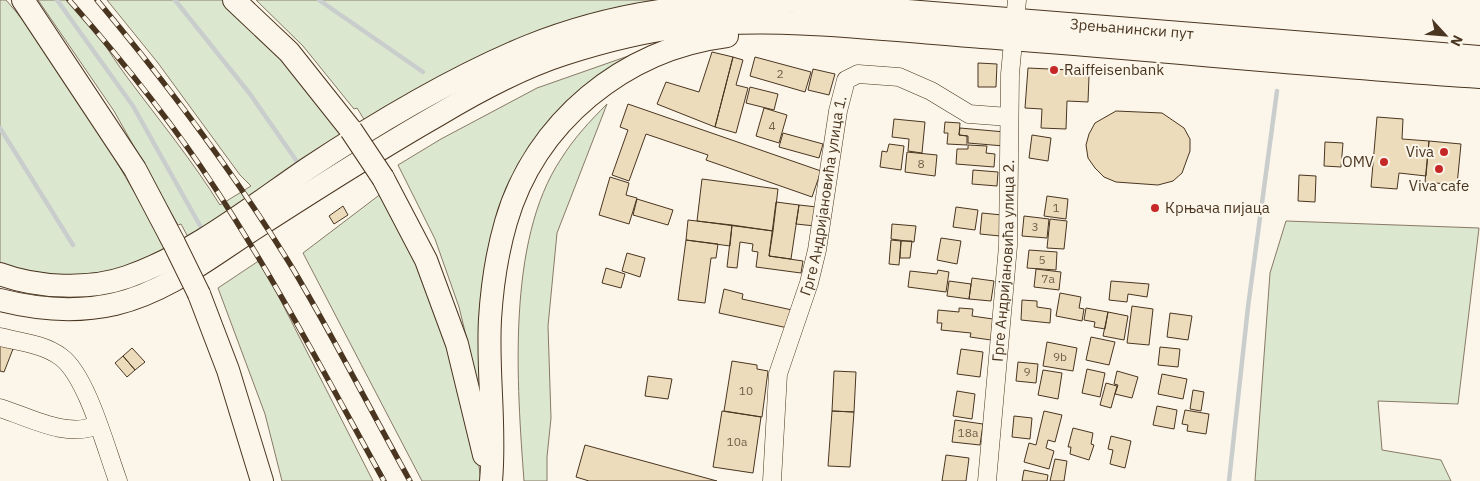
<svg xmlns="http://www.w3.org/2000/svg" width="1480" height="481" viewBox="0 0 1480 481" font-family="'IBM Plex Sans',sans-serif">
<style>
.green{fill:#dce7d0;stroke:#887966}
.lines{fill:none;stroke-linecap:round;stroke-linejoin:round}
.stream{stroke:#c9cecd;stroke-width:4.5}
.building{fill:#ecdcbc;stroke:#4a3520}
.minor-casing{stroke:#4a3520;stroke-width:19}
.major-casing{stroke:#4a3520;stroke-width:24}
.minor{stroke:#fbf6e9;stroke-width:18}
.major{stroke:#fbf6e9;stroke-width:22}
.rail-casing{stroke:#4a3520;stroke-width:5.5}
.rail{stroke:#fbf6e9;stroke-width:4;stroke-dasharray:11;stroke-linecap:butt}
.major-bridge-casing{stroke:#4a3520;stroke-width:24;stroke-linecap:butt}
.major-bridge{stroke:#fbf6e9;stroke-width:22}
.poi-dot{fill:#c62828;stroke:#fbf6e9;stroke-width:2}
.labels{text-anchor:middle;stroke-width:4;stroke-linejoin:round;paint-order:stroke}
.number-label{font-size:12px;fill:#725f47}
.street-label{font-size:15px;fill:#4a3520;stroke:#fbf6e9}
.poi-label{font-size:15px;fill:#4a3520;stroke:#fbf6e9;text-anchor:start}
</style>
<rect width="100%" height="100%" fill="#fbf6e9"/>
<path class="green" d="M0 0H6C68 71 113 157 161 238L159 239 164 249 188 237 181 224 178 225 114 111 38 0H71C93 23 108 52 127 77 159 120 192 160 220 205L251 186 240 175 158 63 107 0H222L268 43 343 137 365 121 357 108 354 109 303 46 256 0H664L567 26 190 240 122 271 55 276 0 267Z
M631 55 569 102 521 167 480 393 459 307 435 239 398 165 441 139 537 88Z
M607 104 557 233 548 326 551 418 547 457V481H524C517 386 506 241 561 159 574 138 590 121 607 104Z
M382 193 425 257 472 415 481 481H422L303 253Z
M1286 221 1479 228 1458 404 1378 401 1382 450 1441 460 1451 481H1255L1270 273Z
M260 260 373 481H282L265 414 218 288Z"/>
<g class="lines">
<path class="stream" d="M57 0 133 106 203 231
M175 0 250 94 298 163
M319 0 423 72
M0 128 73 245
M1229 481 1248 307 1277 91"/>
</g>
<path class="building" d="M712 52 733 57 715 127 657 104 666 82 699 92Z
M733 57 743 60 736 85 748 88 736 133 715 127Z
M755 57 811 72 805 92 750 76Z
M978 63 997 64 996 87H978Z
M1028 68 1071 70V75L1089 76 1088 102 1067 101 1066 129 1041 128 1042 109 1025 108Z
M813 69 835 74 829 95 808 90Z
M750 87 778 94 774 110 746 103Z
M628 104 821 171 812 197 706 160 708 155 646 134 629 181 612 175 628 130 620 127Z
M764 108 787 115 779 143 756 136Z
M1116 111 1162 113 1184 128 1190 139V151L1182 173 1173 181 1158 185 1116 182 1104 177 1095 168 1088 158 1086 145 1089 134 1095 123Z
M1377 117 1403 119 1402 139 1429 141 1426 176 1399 173 1397 189 1371 187Z
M894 119 925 122 922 153 908 151 909 139 892 137Z
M945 122 960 123 959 135 967 136V145L947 144 948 133H944Z
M960 128 1005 132 1004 146 968 143V136L959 135Z
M783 133 823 144 819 158 779 147Z
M1032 135 1051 138 1048 161 1029 158Z
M1429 141 1461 144 1457 185 1425 182Z
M1325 142 1343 143 1341 167 1324 166Z
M889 144 904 146 901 170 880 167 882 151 887 152Z
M968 145 987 146 986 153 995 154 994 167 956 164 957 149H968Z
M907 152 937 155 935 176 905 172Z
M973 170 998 172 997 186 972 184Z
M1299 175 1316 176 1315 202 1298 201Z
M610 177 629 183 626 195 637 198 629 224 599 215Z
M702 179 778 189 773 231 697 221Z
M1047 196 1068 199 1066 219 1044 216Z
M637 199 673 210 668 225 633 215Z
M776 202 799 205 791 259 769 256Z
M799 205 817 207 815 226 796 224Z
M343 206 348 215 334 224 329 216Z
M956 207 978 210 975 230 953 227Z
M982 213 1002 215 1000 236 980 234Z
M1024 216 1049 219 1047 238 1022 236Z
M1050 219 1067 221 1064 249 1047 248Z
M688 220 732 225 730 246 686 240Z
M892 224 916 226 914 242 891 239Z
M732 225 773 231 769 256 803 261 801 273 756 267 758 252 752 251 753 244 740 242 737 268 727 267Z
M941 238 961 241 957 264 937 260Z
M686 240 718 244 716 258H711L705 303 678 300Z
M891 240 901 241 899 265 889 264Z
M901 241H912L910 258H900Z
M1029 250 1057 252 1056 270 1027 268Z
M627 253 645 258 640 277 622 271Z
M606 268 625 274 621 288 602 283Z
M1036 269 1061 272 1059 290 1034 287Z
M938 270 949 272 946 292 908 287 910 271 937 274Z
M972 278 994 281 991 301 969 299Z
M949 281 971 284 969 299 947 296Z
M1111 281 1149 284 1147 297 1128 294 1127 302 1109 300Z
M724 289 743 294 742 299 792 310 788 328 719 313Z
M1060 293 1081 297 1079 308 1084 309 1082 321 1056 316Z
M1022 300 1037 301V307L1051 309 1050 323 1021 320Z
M1132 306 1153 309 1149 345 1127 343Z
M959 308 973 309 972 316 993 319 991 340 970 337 971 333 941 330 942 323H937L938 310 959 312Z
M1086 308 1108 312 1105 329 1094 327 1095 322 1084 320Z
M1108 312 1128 316 1124 340 1103 336Z
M1170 313 1192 316 1188 340 1167 337Z
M1091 337 1115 342 1109 365 1086 360Z
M1047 342 1077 348 1073 371 1043 366Z
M0 344 13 349 4 372 0 371Z
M1160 347 1180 349 1178 367 1158 365Z
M132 348 145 362 135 370 123 356Z
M961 349 983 352 980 377 957 374Z
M123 356 135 370 127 377 115 363Z
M732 361 757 365V369L768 371 762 417 724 411Z
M1018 362 1038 364 1036 383 1016 381Z
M1087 369 1105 373 1100 397 1082 393Z
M1043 370 1062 373 1058 399 1038 395Z
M834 371 856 372 854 412 832 411Z
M1117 371 1138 377 1132 398 1115 394 1118 385 1114 384Z
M1162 374 1187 379 1183 399 1158 394Z
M648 376 672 379 668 399 645 396Z
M1106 383 1117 386 1111 408 1100 405Z
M1193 390 1204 392 1201 411 1190 409Z
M957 391 975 394 972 419 953 416Z
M1157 406 1177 410 1174 429 1153 425Z
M1185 410 1209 414 1206 434 1187 431 1188 425 1182 424Z
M722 411 761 417 753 473 713 467Z
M832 411 854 412 850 467 828 466Z
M1044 411 1062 415 1055 442 1048 440 1046 448 1054 451 1049 469 1024 462 1029 443 1036 445Z
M1014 416 1032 418 1030 439 1012 437Z
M955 420 983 424 980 445 952 442Z
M1073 428 1093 433 1091 444 1094 445 1089 460 1070 454 1071 447H1068Z
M1111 436 1131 441 1125 468 1110 464 1113 450 1108 449Z
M585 445 717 481H589L576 477Z
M946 455 969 458 966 481H942Z
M1055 459 1067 461 1064 481H1050Z
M1024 470 1048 475 1047 481H1022Z"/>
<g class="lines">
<defs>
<g id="minor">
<path d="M0 337C20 342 44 344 61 357 87 376 106 449 118 481"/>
<path d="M0 408C29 417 67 439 97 425"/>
<path id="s1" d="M772 481 778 374 809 283 817 250 838 111 846 80 858 74 899 77 931 91 969 114 1009 117"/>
<path id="s2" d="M987 481 1008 246 1010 74 1017 0"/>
</g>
<g id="major">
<path d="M23 0 135 169 174 243"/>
<path d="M234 0 289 52 351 130"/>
<path id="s3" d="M771 0 1480 57"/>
<path d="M383 178 426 260 457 344 484 455"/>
<path d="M0 274C37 288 90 290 127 277 193 254 250 208 307 169 375 124 453 77 529 46 574 28 625 15 674 9 711 5 749 5 786 2"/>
<path d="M199 294 228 370 262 481"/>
<path d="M0 300C39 310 76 313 115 304 166 292 209 258 252 230 314 190 375 151 438 115 478 91 520 68 564 54 604 41 644 31 686 26 784 16 884 30 982 37 1148 49 1314 66 1480 77"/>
<path d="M491 481C496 427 487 373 490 319 492 287 497 253 506 222 535 122 624 49 727 36"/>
</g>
</defs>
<use href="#minor" class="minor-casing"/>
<use href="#major" class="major-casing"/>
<use href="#minor" class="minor"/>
<use href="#major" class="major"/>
<defs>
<path id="rail" d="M69 0C121 59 172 122 215 188 277 283 329 382 384 481
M97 0C168 85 235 174 293 269 334 338 371 411 410 481"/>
</defs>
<use href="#rail" class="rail-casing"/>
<use href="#rail" class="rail"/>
<defs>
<path id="major-bridge" d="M351 130 383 178
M174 243 199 294"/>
</defs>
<use href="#major-bridge" class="major-bridge-casing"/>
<use href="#major-bridge" class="major-bridge"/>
</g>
<g class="poi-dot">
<circle cx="1054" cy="70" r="5"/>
<circle cx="1444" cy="152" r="5"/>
<circle cx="1384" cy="162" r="5"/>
<circle cx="1439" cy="169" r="5"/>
<circle cx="1155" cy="208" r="5"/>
</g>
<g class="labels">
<g class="number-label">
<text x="780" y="78">2</text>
<text x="772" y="130">4</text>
<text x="921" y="168">8</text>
<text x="1056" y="212">1</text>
<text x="1035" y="231">3</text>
<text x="1042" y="264">5</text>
<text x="1048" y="283">7a</text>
<text x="1060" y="361">9b</text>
<text x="1027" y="376">9</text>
<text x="746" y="395">10</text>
<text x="968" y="437">18a</text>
<text x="737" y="446">10a</text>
</g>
<g class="street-label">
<text dy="5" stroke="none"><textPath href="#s3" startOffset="362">Зрењанински пут</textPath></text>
<text dy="5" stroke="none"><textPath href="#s1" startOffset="292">Грге Андријановића улица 1.</textPath></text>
<text dy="5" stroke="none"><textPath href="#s2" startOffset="221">Грге Андријановића улица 2.</textPath></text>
</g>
<g class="poi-label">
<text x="1064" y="75">Raiffeisenbank</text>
<text x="1434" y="157" text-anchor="end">Viva</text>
<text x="1374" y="167" text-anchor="end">OMV</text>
<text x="1439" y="191" text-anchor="middle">Viva cafe</text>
<text x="1165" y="213">Крњача пијаца</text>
</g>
</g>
<g transform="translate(1445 35) rotate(116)" stroke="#fbf6e9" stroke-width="4" paint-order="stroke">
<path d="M0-4L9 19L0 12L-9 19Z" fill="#4a3520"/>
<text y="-8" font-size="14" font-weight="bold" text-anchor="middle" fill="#4a3520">N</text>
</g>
</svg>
